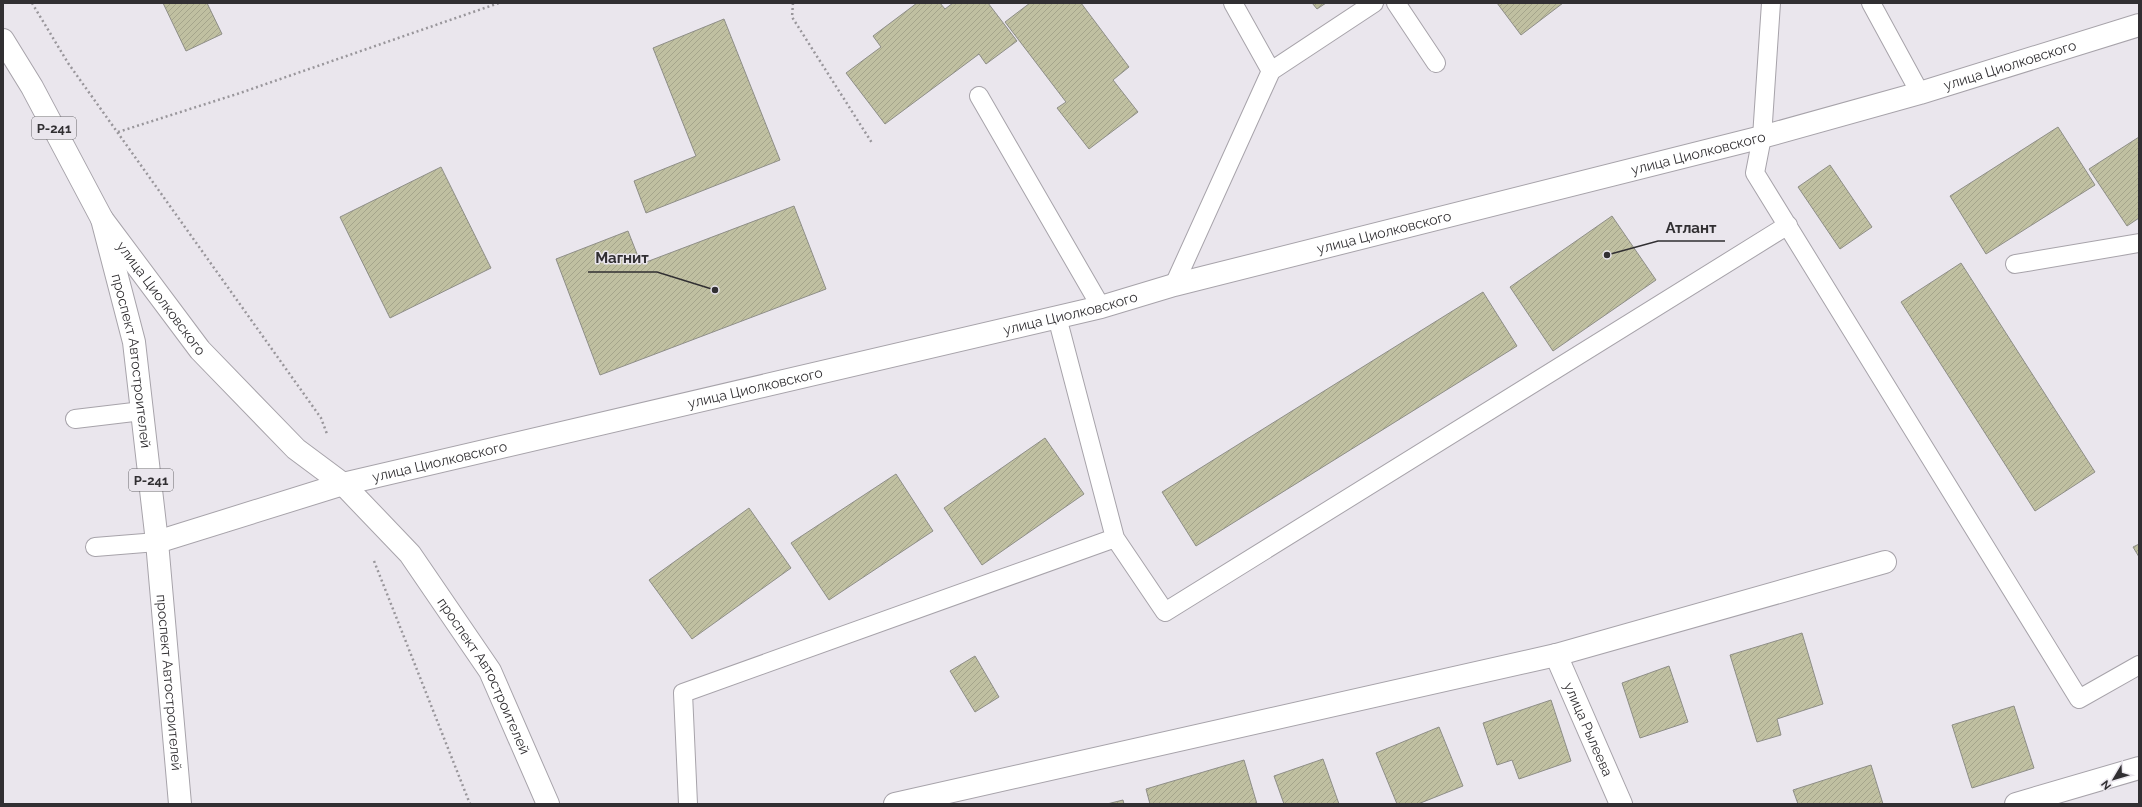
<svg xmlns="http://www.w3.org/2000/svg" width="2142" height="807" viewBox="0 0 2142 807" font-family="Raleway,sans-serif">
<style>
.building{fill:url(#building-hatch);stroke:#8e8e87}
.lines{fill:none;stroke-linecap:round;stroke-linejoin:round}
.service-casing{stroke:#a7a3aa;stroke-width:20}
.minor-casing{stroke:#a7a3aa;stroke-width:24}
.tertiary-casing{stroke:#a7a3aa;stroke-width:24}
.trunk-casing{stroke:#a7a3aa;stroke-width:24}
.path{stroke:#99969b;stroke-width:2.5;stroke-dasharray:2 3;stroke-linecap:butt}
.service{stroke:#fff;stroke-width:18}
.minor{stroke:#fff;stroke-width:22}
.tertiary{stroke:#fff;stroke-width:22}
.trunk{stroke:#fff;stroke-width:22}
.labels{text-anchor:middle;stroke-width:3;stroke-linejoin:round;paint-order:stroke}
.shield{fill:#eae6ed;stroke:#68666a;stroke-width:1}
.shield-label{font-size:13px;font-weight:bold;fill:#312f32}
.street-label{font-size:14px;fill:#312f32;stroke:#eae6ed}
.leader{fill:none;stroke:#312f32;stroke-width:1.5}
.callout-dot{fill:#312f32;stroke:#eae6ed;stroke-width:1.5}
.callout-label{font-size:15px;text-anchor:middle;font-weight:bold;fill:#312f32;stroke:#eae6ed;stroke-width:3;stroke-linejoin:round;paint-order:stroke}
</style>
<defs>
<pattern id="building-hatch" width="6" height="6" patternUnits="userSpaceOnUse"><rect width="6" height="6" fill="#c0c0a1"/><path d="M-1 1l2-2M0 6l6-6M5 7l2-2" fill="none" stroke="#a5a58b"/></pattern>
</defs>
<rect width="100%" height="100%" fill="#eae6ed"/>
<path class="building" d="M163 3H207L222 34 186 51Z
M917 3H940L945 9 953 3H988L1017 41 986 64 979 54 885 124 846 73 881 47 873 36Z
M1030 3H1081L1129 67 1113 80 1138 112 1089 149 1057 108 1066 102 1005 22Z
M1312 3H1326L1317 9Z
M1497 3H1563L1521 35Z
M724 19 780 160 646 213 634 181 696 156 653 48Z
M2058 127 2095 185 1986 254 1950 196Z
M2139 137V218L2127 226 2089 169Z
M1830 165 1872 227 1840 249 1798 187Z
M441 167 491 268 390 318 340 217Z
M794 206 826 289 600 375 556 259 628 231 641 264Z
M1612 216 1656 280 1553 351 1510 287Z
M1961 263 2095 472 2035 511 1901 302Z
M1483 292 1517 346 1196 546 1162 492Z
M1045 438 1084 494 982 565 944 508Z
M896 474 933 531 829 600 791 543Z
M749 508 791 568 692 639 649 580Z
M2139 544V557L2133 547Z
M1802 633 1823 704 1777 719 1781 735 1757 742 1730 655Z
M975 656 999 697 975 712 950 671Z
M1669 666 1688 722 1640 738 1622 683Z
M1551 700 1571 761 1519 779 1512 760 1497 765 1483 723Z
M2014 706 2034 768 1972 788 1952 725Z
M1439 727 1463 786 1418 804H1397L1376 753Z
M1323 759 1339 804H1284L1274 776Z
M1244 760 1257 804H1150L1146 789Z
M1871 765 1883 804H1798L1793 790Z
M1123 800 1124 804H1107Z"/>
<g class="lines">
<defs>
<path id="service" d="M1233 3 1271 71 1374 3
M1396 3 1436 63
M1771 3 1762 137 1755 173 2079 699 2139 665
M1871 3 1920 93
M979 96 1101 307
M2015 264 2139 243
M1174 285 1271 71
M1057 317 1115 538 1165 612 1788 225
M75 419 142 411
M95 547 157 542
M688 804 683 693 1115 538"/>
<g id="minor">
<path id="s1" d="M343 484 410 554 490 671 548 804"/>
<path id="s2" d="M1556 655 1621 804"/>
<path d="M895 804 1556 655 1885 562"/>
<path d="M2016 804 2139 768"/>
</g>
<g id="tertiary">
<path id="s3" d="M102 219 200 350 296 449 343 484"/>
<path id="s4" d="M157 542 343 484 1101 307 1174 285 1762 137 1920 93 2139 25"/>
</g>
<g id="trunk">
<path id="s5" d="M3 40 32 87 102 219 134 342 157 542 180 804"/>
</g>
</defs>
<use href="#service" class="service-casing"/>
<use href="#minor" class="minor-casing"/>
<use href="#tertiary" class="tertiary-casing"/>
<use href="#trunk" class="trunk-casing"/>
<path class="path" d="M32 3 68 63 321 418 327 434
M793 3 792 17 872 143
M118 132 240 93 499 3
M374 561 470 804"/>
<use href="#service" class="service"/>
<use href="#minor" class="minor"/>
<use href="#tertiary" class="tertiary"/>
<use href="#trunk" class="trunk"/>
</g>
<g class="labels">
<g class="shield">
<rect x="32" y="117" width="44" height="22" rx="3"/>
<rect x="129" y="469" width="44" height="22" rx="3"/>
</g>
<g class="shield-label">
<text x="54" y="133">Р-241</text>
<text x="151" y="485">Р-241</text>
</g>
<g class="street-label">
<text dy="5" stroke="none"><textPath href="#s4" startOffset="1914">улица Циолковского</textPath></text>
<text dy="5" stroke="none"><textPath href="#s4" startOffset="1590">улица Циолковского</textPath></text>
<text dy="5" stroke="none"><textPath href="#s4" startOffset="1266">улица Циолковского</textPath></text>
<text dy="5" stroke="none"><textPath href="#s3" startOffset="99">улица Циолковского</textPath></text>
<text dy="5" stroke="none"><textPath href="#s4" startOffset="942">улица Циолковского</textPath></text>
<text dy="5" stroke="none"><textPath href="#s5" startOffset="350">проспект Автостроителей</textPath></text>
<text dy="5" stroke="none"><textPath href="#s4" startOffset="618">улица Циолковского</textPath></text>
<text dy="5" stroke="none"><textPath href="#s4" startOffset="294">улица Циолковского</textPath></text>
<text dy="5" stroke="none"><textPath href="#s1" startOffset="240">проспект Автостроителей</textPath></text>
<text dy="5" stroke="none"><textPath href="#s5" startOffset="674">проспект Автостроителей</textPath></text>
<text dy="5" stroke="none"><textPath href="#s2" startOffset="81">улица Рылеева</textPath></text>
</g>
</g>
<path class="leader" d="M1607 255L1658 241H1725M715 290L657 272H588"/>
<g class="callout-dot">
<circle cx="1607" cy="255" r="4"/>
<circle cx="715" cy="290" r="4"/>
</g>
<g class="callout-label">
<text x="1691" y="233">Атлант</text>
<text x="622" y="263">Магнит</text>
</g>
<rect width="2142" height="807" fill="none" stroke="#312f32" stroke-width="8"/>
<g transform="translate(2114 779) rotate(232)" stroke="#eae6ed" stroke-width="3" paint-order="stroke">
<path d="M0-3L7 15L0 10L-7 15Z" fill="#312f32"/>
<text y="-6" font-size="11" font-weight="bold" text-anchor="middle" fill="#312f32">N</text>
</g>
</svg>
